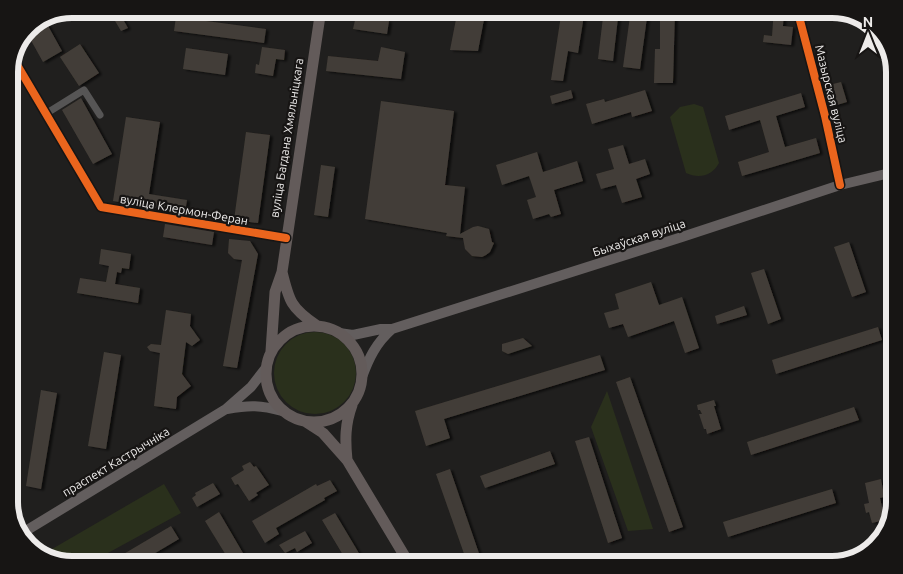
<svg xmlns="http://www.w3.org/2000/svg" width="903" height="574" viewBox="0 0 903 574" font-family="Ubuntu,sans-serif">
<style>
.green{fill:#2a301c}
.building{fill:#433d37;filter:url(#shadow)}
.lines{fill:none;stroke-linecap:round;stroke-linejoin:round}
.street{stroke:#565555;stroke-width:7}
.secondary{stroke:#635e5e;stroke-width:10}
.primary{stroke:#635b5a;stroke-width:11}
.cycleway-casing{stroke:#171514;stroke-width:11}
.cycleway{stroke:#eb651d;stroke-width:8}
.labels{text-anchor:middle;stroke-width:4.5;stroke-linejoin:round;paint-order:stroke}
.street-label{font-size:12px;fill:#edebea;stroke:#171514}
.rim{fill:none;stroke:#edebea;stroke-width:6}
</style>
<defs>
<filter id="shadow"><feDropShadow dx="3" dy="1.5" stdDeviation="1" flood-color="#0009"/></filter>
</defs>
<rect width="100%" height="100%" fill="#201f1e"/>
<path class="green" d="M694 104 703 107 719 163C712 176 699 179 686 173L670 117 680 107Z
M274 373a41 41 0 1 1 82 0a41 41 0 1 1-82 0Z
M607 391 653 529 628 531 591 427Z
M164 484 181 513 86 565H71L40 556Z"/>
<path class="building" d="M108 9H117L128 28 121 31Z
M458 9H486L478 51 450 50Z
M562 9H585L578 53 568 51 563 81 551 80Z
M604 9H619L613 61 598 59Z
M631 9 648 10 640 69 623 67Z
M774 9H784L783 26 793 27 791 45 763 42 764 35 772 36Z
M660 10H675L673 83H654L655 49H660Z
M356 16 389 21 387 34 353 29Z
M176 17 266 29 264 43 174 31Z
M47 24 62 51 43 62 28 35Z
M80 44 99 73 79 86 60 57Z
M262 47 285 50 284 60 276 59 273 76 255 73 256 64 259 65Z
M381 47 405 52 401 79 326 71 328 56 378 61Z
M186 48 228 54 225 75 183 69Z
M841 82 847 102 830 107 825 86Z
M571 90 573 98 552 104 550 96Z
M645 90 652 111 632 117 631 112 592 124 586 104 604 99 605 102Z
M801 93 805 107 776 116 785 147 816 138 820 153 742 176 738 162 769 152 760 120 729 130 725 116Z
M81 98 112 154 93 164 62 110Z
M381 101 454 111 445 185 465 187 460 234 473 227 478 226 489 229 492 242 494 243 490 252 486 255 482 257 472 256 465 249 463 238 446 236 447 233 365 219Z
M126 117 160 122 149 194 187 200 185 213 113 201Z
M246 132 270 135 258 223 234 220Z
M623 145 629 164 645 159 650 174 636 179 642 197 622 203 616 185 601 189 596 174 614 169 608 149Z
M537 152 543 172 577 161 583 181 554 190 561 214 551 217 549 214 533 219 527 200 536 197 529 176 502 185 496 165Z
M321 165 335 167 328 217 314 215Z
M165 224 214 232 212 245 163 237Z
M229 239 250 241 258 254 237 368 223 366 242 260 234 259 228 253Z
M849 242 866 292 852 297 834 247Z
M101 249 131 254 129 269 122 268 121 273 117 272 115 284 140 288 138 303 77 293 80 278 106 282 109 266 99 264Z
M764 269 781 319 768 324 751 273Z
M651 282 659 305 682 297 699 348 685 353 674 321 628 337 623 324 609 328 604 313 619 309 615 294Z
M744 306 747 315 717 324 715 316Z
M166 310 191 314 190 326 200 340 192 346 186 342 182 374 191 386 177 397 176 409 154 406 160 353 150 351 147 347 151 344 161 345Z
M878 327 882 340 776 374 772 360Z
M523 338 532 346 508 354 502 351V344Z
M104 352 121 355 106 449 88 446Z
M600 355 605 370 444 419 450 438 426 446 415 411Z
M630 377 683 527 669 532 616 382Z
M41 390 57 393 41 489 26 486Z
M714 400 716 406H714L721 429 707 434 706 429H704L699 414H702L700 410H698L697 405Z
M854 407 859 420 751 455 747 442Z
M589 437 622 538 608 543 575 441Z
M550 451 555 464 485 488 480 476Z
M250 462 254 467 256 466 269 485 256 493 258 495 249 501 238 484 235 485 231 478 244 470 242 466Z
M450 469 483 565H468L436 474Z
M881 479 883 490 887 489 888 496 880 498 883 511 887 510 889 519 872 523 869 512 866 513 864 504 869 503 865 483Z
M330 480 337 491 324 498 325 500 276 528 279 534 265 543 252 521 316 484 317 486Z
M213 483 220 494 197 507 192 498 196 495 195 493Z
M832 489 836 503 728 537 723 522Z
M219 512 250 565H232L205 521Z
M335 513 366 565H349L322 520Z
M171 526 179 539 135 565H105Z
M305 531 312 543 297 552 295 548 285 553 279 545Z"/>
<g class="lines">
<path class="street" d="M797 9 825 116 840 185
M13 58 101 207 286 238
M47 113 84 90 100 115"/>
<path class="secondary" d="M339 333 353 335 381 329H392L682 237 840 185 894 172
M362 377C369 358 376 343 392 329
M227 409C249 405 261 405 282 411
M19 535 226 409 251 387 265 369"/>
<path class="primary" d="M282 272C289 301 291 308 316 325
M266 374a48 48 0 1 1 96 0a48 48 0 1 1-96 0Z
M271 351 275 292 282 272 321 9
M306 422 323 433 347 460 410 565
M347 460C345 440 345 424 352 405"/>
<defs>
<path id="cycleway" d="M797 9 825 116 840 185
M13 58 101 207 286 238"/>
</defs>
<use href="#cycleway" class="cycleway-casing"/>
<use href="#cycleway" class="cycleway"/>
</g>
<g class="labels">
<g class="street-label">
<text transform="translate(831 94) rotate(76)" y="4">Мазырская вуліца</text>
<text transform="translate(287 138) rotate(-81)" y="4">вуліца Багдана Хмяльніцкага</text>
<text transform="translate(184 210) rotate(10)" y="4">вуліца Клермон-Феран</text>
<text transform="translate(639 238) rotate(-18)" y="4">Быхаўская вуліца</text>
<text transform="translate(116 462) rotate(-31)" y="4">праспект Кастрычніка</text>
</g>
</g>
<path d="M0 0H903V574H0ZM72 18H832A54 54 0 0 1 886 72V502A54 54 0 0 1 832 556H72A54 54 0 0 1 18 502V72A54 54 0 0 1 72 18Z" fill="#171514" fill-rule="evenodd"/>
<path class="rim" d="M72 18H832A54 54 0 0 1 886 72V502A54 54 0 0 1 832 556H72A54 54 0 0 1 18 502V72A54 54 0 0 1 72 18Z"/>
<g transform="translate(868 35)" stroke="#171514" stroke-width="4" paint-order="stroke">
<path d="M0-4L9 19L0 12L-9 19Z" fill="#edebea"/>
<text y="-8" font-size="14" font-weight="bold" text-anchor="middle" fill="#edebea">N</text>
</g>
</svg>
